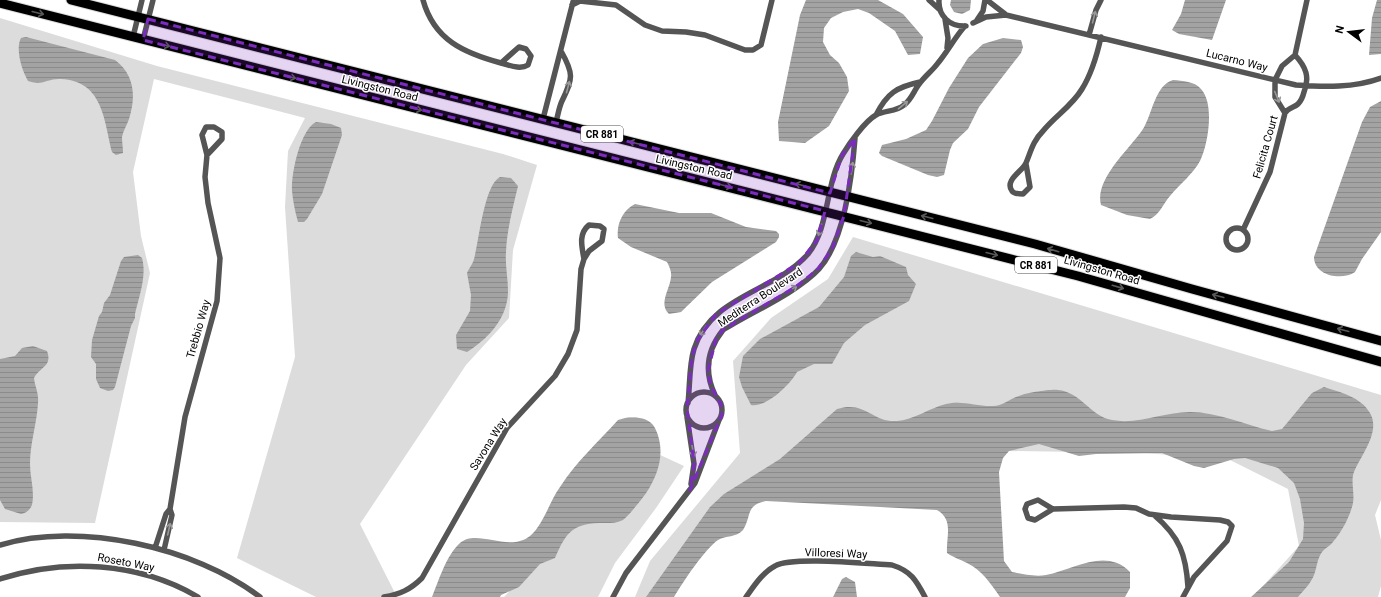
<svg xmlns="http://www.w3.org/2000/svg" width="1381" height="597" viewBox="0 0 1381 597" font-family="Roboto,sans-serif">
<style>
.grass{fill:#dcdcdc}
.water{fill:url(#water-rules)}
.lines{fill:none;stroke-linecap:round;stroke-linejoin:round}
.primary-casing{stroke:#dbdbdb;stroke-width:11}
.minor{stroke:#555;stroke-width:5.5}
.primary{stroke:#000;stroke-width:9}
.oneway{stroke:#595959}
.oneway2{stroke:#999}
.marked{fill:#7b2cbf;fill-opacity:0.2;stroke:#7b2cbf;stroke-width:3;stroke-dasharray:8 5;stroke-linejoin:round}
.labels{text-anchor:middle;stroke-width:3;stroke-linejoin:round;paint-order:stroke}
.shield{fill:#fff;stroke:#4c4c4c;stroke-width:1}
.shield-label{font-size:10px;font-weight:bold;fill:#000}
.street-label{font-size:11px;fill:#000;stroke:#fff}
</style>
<defs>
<pattern id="water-rules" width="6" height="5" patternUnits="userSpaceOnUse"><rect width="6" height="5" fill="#a3a3a3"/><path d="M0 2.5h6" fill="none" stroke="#8b8b8b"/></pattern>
</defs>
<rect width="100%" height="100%" fill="#fff"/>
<path class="grass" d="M0 18 157 66 503 154 537 165 513 250 509 318 466 365 360 524 397 597H316L237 558 295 357 285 207 288 151 305 118 154 79 133 172 141 236 150 273 95 523 0 522Z
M853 237 1381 395V500L1375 515 1381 540V586L1378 597H1253L1299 546 1288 489 1230 460 1145 453 1009 451 827 476 734 508 663 597H635L650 561 740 453 733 361 771 318 828 279Z
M645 448 684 466 656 508 615 563 598 597H504Z"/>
<path class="water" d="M806 0H878L903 14 923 37 920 54 908 55 895 31 869 13 858 9 843 12 831 18 824 28 823 42 830 55 839 63 847 77 849 91 829 126 805 143 779 141 778 122 800 15Z
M951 0H971L970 10 962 14 954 12 950 5Z
M1185 0H1226L1212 40 1179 34 1172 30 1181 14Z
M1377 0H1381V54L1369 55 1372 18Z
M26 37 115 60C135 75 136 97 129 119 127 125 123 131 122 137 122 142 123 148 123 153L116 155 112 152C104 120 103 81 61 79 48 78 43 86 28 81 22 71 15 49 21 38Z
M1003 38 1021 40 1023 47 1021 53 979 107 968 129 953 143 950 150 944 175 937 177 928 175 882 156 879 153 882 145 906 139 926 130 932 121 949 88 968 58 983 44Z
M1173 80C1183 81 1194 81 1201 89 1215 104 1208 145 1200 161 1193 174 1180 184 1170 196 1163 204 1160 214 1150 219L1127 215 1101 205C1094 179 1130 149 1143 129 1152 115 1155 85 1173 80Z
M1381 101V232L1362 259 1355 272C1342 281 1314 276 1314 257L1362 122 1370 107Z
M316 122 331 124 341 128 342 135 322 194 307 219 304 222H298C295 212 293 201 292 191 291 174 300 130 316 122Z
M500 177 511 178 518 186C513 207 507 229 506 252 505 265 508 278 508 291 508 318 488 339 467 352L457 349 456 335 470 311 471 295 467 273C469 268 473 264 474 259 479 241 484 185 500 177Z
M635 204 679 213H711L746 227 776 231 779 234V237L776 242 712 282 681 312 669 314C658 304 670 289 671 277 672 272 669 266 667 262L631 247 618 238C616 224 623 210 635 204Z
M856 252 873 257 880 256 906 267 908 275 916 284 909 301 865 325 844 343 832 364H814L797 372C790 385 766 408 751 405L742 387 739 377 743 356 760 339 819 307 844 277 851 256Z
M138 255 142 258C147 276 139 296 135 314V318L131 326 115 387 113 390 108 391 100 388 96 379V364L91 357 92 340 99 316 102 312 104 303 110 295 121 261 124 257Z
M33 346 47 351C53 367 39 367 34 378 35 387 39 393 38 403 37 423 30 443 30 464 30 478 35 491 32 505 30 510 26 513 21 514L5 509 0 500V359L15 356 22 348Z
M1324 387C1340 392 1361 397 1370 413 1381 432 1361 455 1354 472 1350 482 1356 495 1352 507 1348 520 1342 531 1333 542 1330 546 1325 548 1322 552 1317 559 1317 567 1314 575 1311 583 1304 590 1298 597H1251L1289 562 1303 539 1304 523 1300 499 1294 483 1278 468 1245 458 1234 459 1204 468 1194 466 1162 453 1096 454 1079 456 1039 444 1009 451 1003 458 999 472 1004 561 1012 572C1022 574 1035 577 1046 575 1073 570 1106 547 1130 572V588L1125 597H1000C991 584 982 570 967 563 960 559 954 558 947 553 946 536 954 520 937 510L766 501C745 505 752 516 743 530 736 538 726 535 718 540 704 550 683 582 674 597H646L710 507 724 494 780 459 837 409C865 400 873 423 897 421 913 420 930 408 946 404 962 400 975 406 991 406 1002 407 1009 399 1019 396 1026 393 1050 389 1058 390 1081 392 1090 416 1112 420 1138 425 1163 412 1190 412 1218 412 1245 425 1272 431L1282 429 1312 393Z
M625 418C636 417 649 417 655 428 669 456 654 486 636 506 632 511 628 516 623 520 617 523 611 523 605 523 574 523 567 530 555 558L540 564 519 587 501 595 500 597H432C439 580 446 556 460 543 477 528 509 553 530 536 544 524 549 502 560 487 576 462 598 442 618 420Z
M846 577 855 582 857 597H833L842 579Z"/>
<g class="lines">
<defs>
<path id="primary" d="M71 0 1035 244 1192 289 1381 341
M0 3 1078 276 1381 362"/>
</defs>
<use href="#primary" class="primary-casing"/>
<path class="minor" d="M423 0C434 40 464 53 501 63 509 65 520 70 528 65L531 56 526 49 519 47 501 63
M929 0 940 10
M939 0C938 16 950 27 966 26
M987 0 1005 14
M572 5 580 1 616 5 645 25 662 31 686 32 705 35 745 50H753L761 45 772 0
M945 19 948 38 947 48
M977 20 983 11 985 0
M973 23 986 17 1006 15 1296 85C1324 87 1354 88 1381 78
M1089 35 1096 10 1101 0
M133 37 142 0
M143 40 153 0
M1285 113 1275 97V80L1282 66 1295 55 1307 0
M876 115C887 93 897 87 920 82
M543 119 573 2
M556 122C558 115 559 107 562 101 573 78 574 74 561 51
M1026 164 1030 187 1023 194C1019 194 1014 194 1012 191 1004 180 1023 171 1026 163 1031 151 1033 141 1043 131 1055 116 1072 106 1082 89 1092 73 1097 55 1101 37
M1226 239a11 11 0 1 1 22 0a11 11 0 1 1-22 0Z
M1243 230 1270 172 1285 113C1289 107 1294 108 1298 104 1301 101 1303 96 1304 92 1310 77 1306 67 1295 55
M686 410a18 18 0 1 1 36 0a18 18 0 1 1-36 0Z
M715 395C704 372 707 350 723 330 750 313 798 292 819 269 845 240 852 177 855 138
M688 403C690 385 689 365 694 349 711 295 775 292 808 254 830 227 825 183 843 154 849 144 865 121 876 115 885 110 896 112 904 105 912 99 914 90 920 83 925 76 933 70 938 63 948 51 955 37 965 26
M687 417 694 464 691 484
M1053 509 1035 520 1028 518 1025 509 1027 504 1038 500 1053 509 1124 507 1136 508 1149 514 1171 517 1220 520 1228 522 1232 526 1227 541 1194 577 1183 597
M1154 515C1180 537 1186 555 1188 587
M0 545C79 521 195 547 260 597
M155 548 166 514 170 509 185 417 217 301 220 258 208 203 205 177 207 155 202 135 206 127H214L222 132V139L207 155
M164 550 172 515 170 509
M0 579C64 558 139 562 198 597
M384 597C400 594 410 590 422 578L507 428 555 376 568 354 577 330 581 269 584 259 589 251 602 241 604 229 600 226 589 225C578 234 582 247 584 259
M613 597 626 573 695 483 719 420
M746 597C754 586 763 572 775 566 792 556 869 564 892 565 911 571 916 580 925 597"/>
<use href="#primary" class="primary"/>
</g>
<defs><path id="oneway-shaft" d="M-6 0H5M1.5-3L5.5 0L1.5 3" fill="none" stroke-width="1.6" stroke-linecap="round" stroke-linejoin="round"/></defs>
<g class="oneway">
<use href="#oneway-shaft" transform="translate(38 13) rotate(14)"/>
<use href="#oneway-shaft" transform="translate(164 45) rotate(14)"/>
<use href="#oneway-shaft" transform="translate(290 77) rotate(14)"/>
<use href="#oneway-shaft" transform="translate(416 109) rotate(14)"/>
<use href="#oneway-shaft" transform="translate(635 143) rotate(-166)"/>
<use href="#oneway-shaft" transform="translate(801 185) rotate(-166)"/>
<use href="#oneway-shaft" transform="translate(726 186) rotate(14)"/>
<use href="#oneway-shaft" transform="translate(927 217) rotate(-166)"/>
<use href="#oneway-shaft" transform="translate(866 222) rotate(14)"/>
<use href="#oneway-shaft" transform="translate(1053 250) rotate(-164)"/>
<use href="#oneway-shaft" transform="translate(992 254) rotate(14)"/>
<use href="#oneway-shaft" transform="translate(1118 287) rotate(16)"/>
<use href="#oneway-shaft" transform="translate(1218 296) rotate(-165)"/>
<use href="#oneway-shaft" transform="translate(1343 330) rotate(-165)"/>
</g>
<g class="oneway2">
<use href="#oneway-shaft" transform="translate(1094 17) rotate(-76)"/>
<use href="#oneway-shaft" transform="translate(568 87) rotate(-75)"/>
<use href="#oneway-shaft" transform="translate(1277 97) rotate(68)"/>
<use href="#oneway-shaft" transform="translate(903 105) rotate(-39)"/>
<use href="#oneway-shaft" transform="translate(852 168) rotate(-82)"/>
<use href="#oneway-shaft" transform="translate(820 230) rotate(106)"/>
<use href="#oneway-shaft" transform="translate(792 289) rotate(-32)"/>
<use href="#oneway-shaft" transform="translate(703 331) rotate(122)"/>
<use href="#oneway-shaft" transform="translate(693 451) rotate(81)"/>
<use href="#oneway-shaft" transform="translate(169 529) rotate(-77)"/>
</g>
<path class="marked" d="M148 19 830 193 842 155 855 138 844 216 832 249 818 269 797 286 723 330 716 339 708 371 711 386 721 404 722 415 690 490 694 464 687 408 692 356 698 339 716 314 799 263 817 240 825 211 143 40Z"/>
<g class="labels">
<g class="shield">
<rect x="581" y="126" width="42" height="16" rx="3"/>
<rect x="1015" y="257" width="42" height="16" rx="3"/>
</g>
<g class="shield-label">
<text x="602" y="138">CR 881</text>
<text x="1036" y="269">CR 881</text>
</g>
<g class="street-label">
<text transform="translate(1237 60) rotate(14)" y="4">Lucarno Way</text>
<text transform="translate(380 88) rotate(14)" y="4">Livingston Road</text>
<text transform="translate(1265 147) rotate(-74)" y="4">Felicita Court</text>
<text transform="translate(694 167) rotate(13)" y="4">Livingston Road</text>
<text transform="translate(1102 270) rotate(16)" y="4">Livingston Road</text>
<text transform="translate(760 297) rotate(-33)" y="4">Mediterra Boulevard</text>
<text transform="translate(198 329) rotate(-74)" y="4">Trebbio Way</text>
<text transform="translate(488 444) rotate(-58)" y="4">Savona Way</text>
<text transform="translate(836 553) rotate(2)" y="4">Villoresi Way</text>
<text transform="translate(126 562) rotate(11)" y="4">Roseto Way</text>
</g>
</g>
<g transform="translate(1349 32) rotate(285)" stroke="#ffffff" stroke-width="3" paint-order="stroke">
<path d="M0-3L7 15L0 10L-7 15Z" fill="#000000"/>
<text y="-6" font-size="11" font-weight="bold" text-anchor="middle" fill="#000000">N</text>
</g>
</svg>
